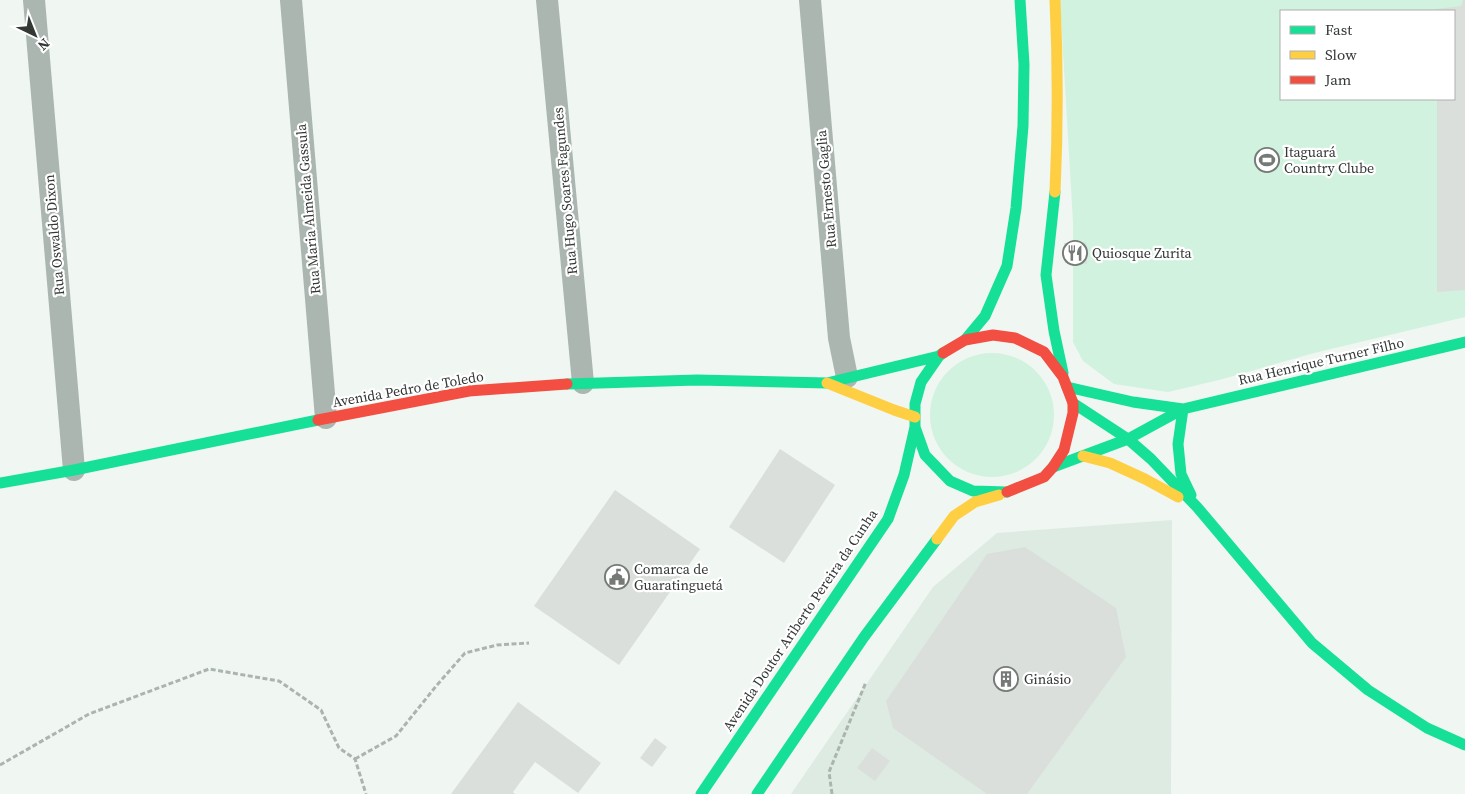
<svg xmlns="http://www.w3.org/2000/svg" width="1465" height="794" viewBox="0 0 1465 794" font-family="'Source Serif 4',serif">
<style>
.built{fill:#deebe2}
.green{fill:#d1f2de;fill-rule:evenodd}
.building{fill:#dadfdb}
.lines{fill:none;stroke-linecap:round;stroke-linejoin:round}
.path{stroke:#abb5af;stroke-width:3;stroke-dasharray:5 2.5;stroke-linecap:butt}
.street{stroke:#aab6af;stroke-width:22}
.fast{stroke:#16e098;stroke-width:11}
.slow{stroke:#ffcf43;stroke-width:11}
.jam{stroke:#f24e42;stroke-width:11}
.labels{text-anchor:middle;stroke-width:4.5;stroke-linejoin:round;paint-order:stroke}
.poi-label{font-size:14px;fill:#333835;stroke:#fff;text-anchor:start}
.street-label{font-size:14px;fill:#333835;stroke:#fff}
</style>
<rect width="100%" height="100%" fill="#f0f6f2"/>
<path class="built" d="M1172 520 1171 794H791L933 587 997 533Z"/>
<path class="green" d="M1060 0H1465V317L1314 353 1219 380 1168 392 1114 384 1083 361 1073 342V222ZM1281 11H1454V99H1281Z
M930 415a62 62 0 1 1 124 0a62 62 0 1 1-124 0Z"/>
<path class="building" d="M1463 0H1465V290L1437 292V99H1454V11H1436V9L1461 6Z
M1086 242 1087 264 1065 263 1064 243Z
M780 449 835 485 784 563 729 527Z
M615 490 700 549 619 665 534 606Z
M1025 547 1116 608 1126 657 1027 794H987L893 728 886 701 987 554Z
M518 702 601 763 578 793 535 762 513 792 515 794H451Z
M655 738 667 747 652 767 640 758Z
M872 748 890 761 875 781 857 768Z"/>
<g class="lines">
<path class="path" d="M355 759 396 736 437 685 465 653 497 645 529 643
M0 765 89 714 209 669 279 681 321 710 339 748 355 759 366 794
M832 794 829 772 866 682"/>
<path class="street" d="M34 0 74 470
M291 0 326 418
M547 0 583 383
M810 0 839 338 847 377"/>
<path class="fast" d="M1055 192 1046 275 1054 331 1063 373
M965 340 985 316 1007 266 1016 208 1023 126 1024 64 1020 0
M567 384 697 380 827 383 939 356
M1067 387 1133 402 1183 409
M1073 403 1128 439 1151 459 1197 507 1312 643 1368 690 1427 728 1465 745
M1183 409 1178 444 1181 474 1191 495
M915 427 925 455 950 481 973 491 1007 492
M1053 467 1128 439 1183 409 1465 342
M0 483 74 470 318 420
M701 794 888 519 904 475 915 427V404L921 382 939 356 943 353
M757 794 864 637 937 539"/>
<path class="slow" d="M1055 0C1058 64 1058 128 1055 192
M827 383 894 410 915 417
M1083 456 1110 463 1145 479 1178 497
M937 539 954 516 975 502 999 495"/>
<path class="jam" d="M943 353 965 340 993 335 1015 338 1044 352 1063 377 1073 403V413L1064 450 1053 467 1044 477 1007 492
M318 420 469 391 567 384"/>
</g>
<defs>
<symbol id="stadium-ring" viewBox="-11 -11 22 22"><circle r="9.5" fill="#fff" stroke="#757a77" stroke-width="1.5"/><path d="M0-5a6.5 5 0 1 0 0 10a6.5 5 0 1 0 0-10ZM-3.5-1.8h7v3.6h-7Z" fill="#757a77"/></symbol>
<symbol id="restaurant-ring" viewBox="-11 -11 22 22"><circle r="9.5" fill="#fff" stroke="#757a77" stroke-width="1.5"/><path d="M-5-6h1v4h1v-4h1v4h1v-4h1v5L-1.5 .5V6h-2V.5L-5-1ZM5-6V6H3V1.5H1.5Q1.5-4 5-6Z" fill="#757a77"/></symbol>
<symbol id="civic-ring" viewBox="-11 -11 22 22"><circle r="9.5" fill="#fff" stroke="#757a77" stroke-width="1.5"/><path d="M-.6-6.5H3V-4.5H.6V-3L4-1V1h2V6H-6V1h2V-1L-.6-3ZM-1.2 2.5V6h2.4V2.5Z" fill="#757a77"/></symbol>
<symbol id="building-ring" viewBox="-11 -11 22 22"><circle r="9.5" fill="#fff" stroke="#757a77" stroke-width="1.5"/><path d="M-4-6H4V6H1V3H-1V6H-4ZM-2.5-4.3h1.7v1.8h-1.7ZM.8-4.3h1.7v1.8H.8ZM-2.5-1h1.7V.8h-1.7ZM.8-1h1.7V.8H.8Z" fill="#757a77"/></symbol>
</defs>
<g fill-rule="evenodd">
<use href="#stadium-ring" x="1253" y="146" width="28" height="28"/>
<use href="#restaurant-ring" x="1061" y="239" width="28" height="28"/>
<use href="#civic-ring" x="603" y="563" width="28" height="28"/>
<use href="#building-ring" x="992" y="665" width="28" height="28"/>
</g>
<g class="labels">
<g class="poi-label">
<text x="1284" y="157">Itaguará<tspan x="1284" dy="16">Country Clube</tspan></text>
<text x="1092" y="258">Quiosque Zurita</text>
<text x="634" y="574">Comarca de<tspan x="634" dy="16">Guaratinguetá</tspan></text>
<text x="1024" y="684">Ginásio</text>
</g>
<g class="street-label">
<text transform="translate(826 189) rotate(-95)" y="5">Rua Ernesto Gaglia</text>
<text transform="translate(565 191) rotate(-95)" y="5">Rua Hugo Soares Fagundes</text>
<text transform="translate(308 209) rotate(-95)" y="5">Rua Maria Almeida Gassula</text>
<text transform="translate(54 235) rotate(-95)" y="5">Rua Oswaldo Dixon</text>
<text transform="translate(1321 361) rotate(-13)" y="5">Rua Henrique Turner Filho</text>
<text transform="translate(408 389) rotate(-10)" y="5">Avenida Pedro de Toledo</text>
<text transform="translate(800 620) rotate(-56)" y="5">Avenida Doutor Ariberto Pereira da Cunha</text>
</g>
</g>
<rect x="1280" y="10" width="175" height="90" fill="#ffffff" stroke="#adafae"/>
<rect x="1290" y="26" width="25" height="8" fill="#16e098" stroke="#adafae"/>
<text x="1325" y="35" font-size="15" fill="#333835">Fast</text>
<rect x="1290" y="51" width="25" height="8" fill="#ffcf43" stroke="#adafae"/>
<text x="1325" y="60" font-size="15" fill="#333835">Slow</text>
<rect x="1290" y="76" width="25" height="8" fill="#f24e42" stroke="#adafae"/>
<text x="1325" y="85" font-size="15" fill="#333835">Jam</text>
<g transform="translate(35 35) rotate(137)" stroke="#ffffff" stroke-width="4" paint-order="stroke">
<path d="M0-4L9 19L0 12L-9 19Z" fill="#333835"/>
<text y="-8" font-size="14" font-weight="bold" text-anchor="middle" fill="#333835">N</text>
</g>
</svg>
